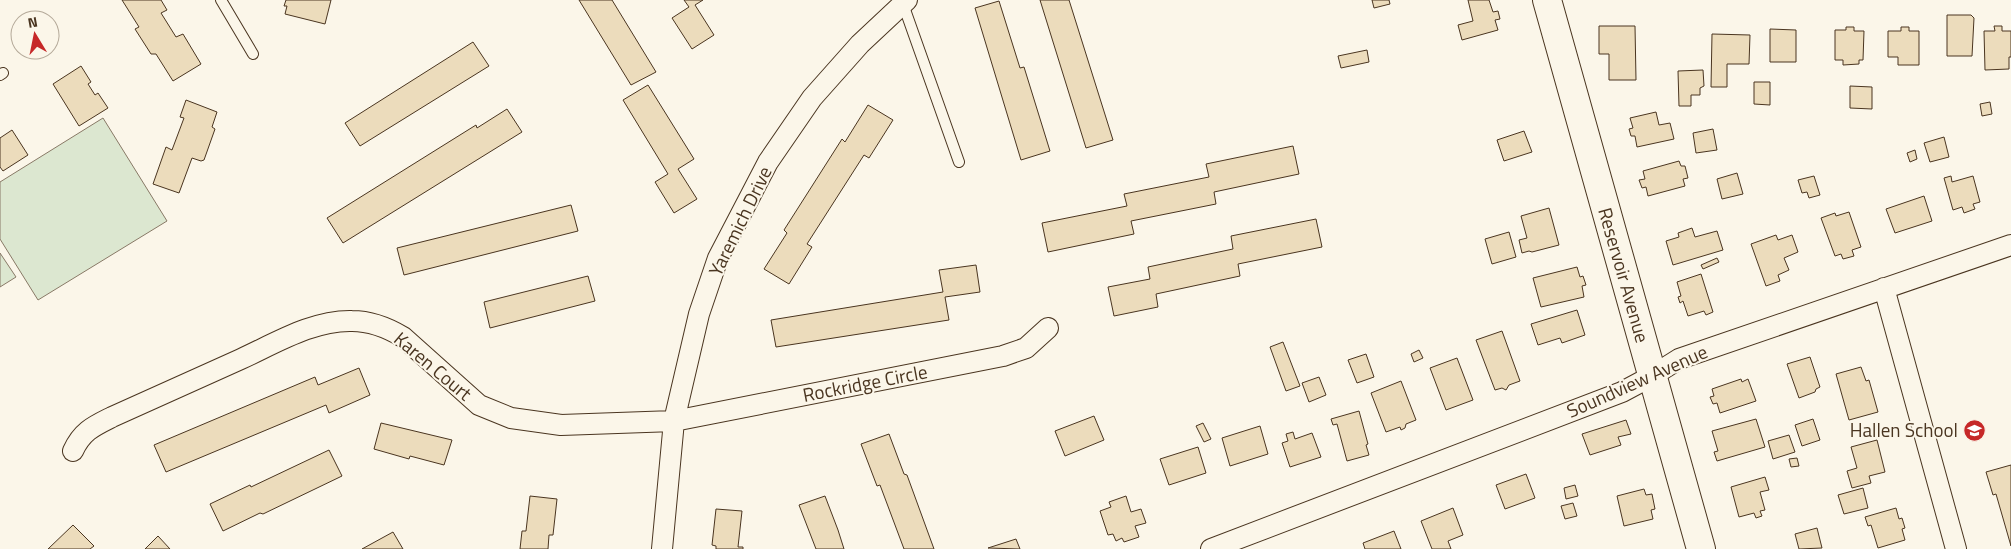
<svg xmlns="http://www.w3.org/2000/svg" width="2011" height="549" viewBox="0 0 2011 549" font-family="'Titillium Web',sans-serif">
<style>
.green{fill:#dce7d0;stroke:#887966}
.building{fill:#ecdcbc;stroke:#4a3520}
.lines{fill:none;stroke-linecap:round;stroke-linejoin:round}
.lane-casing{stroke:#4a3520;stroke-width:12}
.street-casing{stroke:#4a3520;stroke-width:22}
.secondary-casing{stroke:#4a3520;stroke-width:30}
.lane{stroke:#fbf6e9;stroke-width:10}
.street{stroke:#fbf6e9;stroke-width:20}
.secondary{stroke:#fbf6e9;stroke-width:28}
.labels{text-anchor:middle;stroke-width:4;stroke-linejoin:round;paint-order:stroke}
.street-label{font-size:19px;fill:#4a3520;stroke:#fbf6e9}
.poi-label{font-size:19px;fill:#4a3520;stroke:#fbf6e9;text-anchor:end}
</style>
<rect width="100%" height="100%" fill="#fbf6e9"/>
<path class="green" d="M103 118 167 221 38 300 0 239V182Z
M0 253 16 277 0 287Z"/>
<path class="building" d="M122 0H161L167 10 161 13 176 37 183 34 201 64 173 81 156 54H151L135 29 139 27Z
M286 0H331L325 24 285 14 287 6H284Z
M579 0H612L656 72 631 85Z
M684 0H703L695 5 714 35 692 49 672 18 689 7Z
M1040 0H1069L1113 140 1086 148Z
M1372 0H1389L1390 4 1374 8Z
M1468 0H1489L1493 12 1498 11 1500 19 1495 20 1498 30 1462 40 1458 25 1473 21Z
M999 1 1020 68 1024 67 1050 151 1021 160 975 8Z
M1947 15H1971L1974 18 1972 56H1947Z
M1599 26H1635L1636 80H1609V54H1599Z
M1994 26H2002V31H2011V57H2009V69L1985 70 1984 31H1995Z
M1846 27H1854V31H1864L1863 60H1859V64L1843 65V60H1835V30H1846Z
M1901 27H1909V31H1919V65H1898V57H1888V31H1901Z
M1770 29 1796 30V62H1770Z
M1712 34 1750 35 1749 64H1727V87H1711Z
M473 42 489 66 360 146 345 123Z
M1367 50 1369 62 1341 68 1338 56Z
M81 66 91 82 88 84 95 95 98 93 108 108 79 126 53 84Z
M1703 70 1704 86 1700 88V95H1691V106H1679L1678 71Z
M1754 82H1770V105L1754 104Z
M648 85 694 159 678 169 697 199 674 213 655 182 668 174 623 100Z
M1850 86 1872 87V109L1850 108Z
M186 100 217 112 212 127 215 129 204 160 201 161 192 158 179 193 153 184 166 147 172 150 184 118 180 117Z
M1990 102 1992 114 1982 116 1980 104Z
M868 105 893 120 869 158 864 155 807 244 812 247 789 284 764 269 787 233 784 230 842 139 845 142Z
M507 109 522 132 343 243 327 218 476 125 477 128Z
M1656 112 1659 125 1670 123 1674 139 1637 147 1635 136H1631L1629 129 1633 128 1630 118Z
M1713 129 1717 150 1696 153 1693 133Z
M12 130 28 155 3 171 0 167V138Z
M1524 131 1532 152 1504 161 1497 140Z
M1944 137 1949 157 1930 162 1924 143Z
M1293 146 1299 174 1214 192 1216 204 1131 221 1134 234 1048 252 1042 223 1127 206 1124 194 1209 177 1206 164Z
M1915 150 1917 159 1910 162 1907 153Z
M1679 161 1681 166H1685L1688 178 1683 179 1685 186 1648 196 1646 187 1642 188 1639 180 1645 179 1643 171Z
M1737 173 1743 194 1722 199 1717 179Z
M1814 176 1820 195 1809 198 1807 192 1802 193 1798 180Z
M1951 176 1952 182 1973 176 1980 202 1973 204 1975 209 1964 213 1962 207 1953 210 1944 178Z
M1924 196 1932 221 1895 233 1886 209Z
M571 205 578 231 404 275 397 248Z
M1549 208 1559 245 1532 252 1529 251 1522 253 1519 240 1527 238 1521 216Z
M1849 212 1861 247 1852 250 1854 256 1843 259 1841 254 1835 256 1821 218 1835 213 1836 216Z
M1316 219 1322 247 1238 264 1240 276 1156 294 1158 307 1114 316 1108 287 1150 279 1148 267 1233 249 1231 236Z
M1692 228 1695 237 1717 231 1723 250 1673 265 1666 241 1679 237 1678 233Z
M1509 232 1516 257 1492 264 1485 239Z
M1776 235 1778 240 1792 235 1798 252 1784 258 1789 270 1778 275 1780 281 1766 286 1751 244Z
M1717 258 1719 262 1703 269 1701 265Z
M976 265 980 292 945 297 949 320 776 347 771 320 943 292 939 270Z
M1577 267 1580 277 1583 276 1586 285 1582 286 1584 297 1541 307 1533 278Z
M1701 274 1713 312 1706 315 1704 311 1688 316 1683 301 1680 303 1678 297 1681 296 1677 282Z
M588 276 595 301 490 328 484 302Z
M1577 310 1585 335 1562 343 1560 338 1538 345 1531 324Z
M1502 331 1520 381 1509 385 1506 390 1502 388 1495 390 1476 340Z
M1283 342 1300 386 1286 391 1270 347Z
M1419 350 1423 358 1414 362 1411 354Z
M1366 354 1374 377 1357 383 1348 360Z
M1810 357 1820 387 1816 389 1815 392 1799 398 1787 364Z
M1457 358 1473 400 1446 410 1430 368Z
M1861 367 1866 381 1869 380 1878 412 1849 420 1836 374Z
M359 368 370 395 329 413 326 405 166 472 154 445 315 377 318 385Z
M1319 377 1326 395 1309 402 1302 383Z
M1741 379 1742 382 1748 379 1756 401 1720 413 1717 403 1713 404 1710 397 1714 396 1712 389Z
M1401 381 1416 420 1406 424 1405 428 1401 430 1400 427 1386 432 1371 393Z
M1359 411 1368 444 1366 445 1369 455 1347 461 1337 424 1333 425 1331 419Z
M1094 416 1104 440 1065 456 1055 431Z
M1756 419 1765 447 1717 461 1714 452 1718 451 1712 431Z
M1813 419 1820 440 1802 446 1795 425Z
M1626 420 1631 434 1618 437 1621 445 1590 455 1582 434Z
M381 423 452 440 444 465 410 456 409 459 374 449Z
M1203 423 1211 439 1204 442 1196 426Z
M1260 426 1268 454 1230 466 1222 438Z
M1293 432 1295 439 1312 433 1321 457 1290 467 1282 443 1288 441 1286 434Z
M889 434 904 474 907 475 934 549H904L880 485 877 486 861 444Z
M1789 435 1795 452 1773 459 1768 441Z
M1877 440 1885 472 1869 476 1871 483 1852 488 1847 471 1857 468 1851 447Z
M1198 447 1206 473 1169 485 1160 459Z
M329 450 342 476 263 514 260 513 223 531 210 504 250 485 251 487Z
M1797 458 1799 466 1791 467 1789 459Z
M2011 465V546L1996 494 1993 495 1986 472Z
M1526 474 1535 498 1505 509 1496 485Z
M1765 477 1769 490 1760 492 1765 510 1760 511 1762 516 1756 518 1754 513 1739 517 1731 487Z
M1575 485 1578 496 1566 499 1564 488Z
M1863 488 1868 508 1844 514 1838 495Z
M1644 489 1646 495 1652 494 1655 509 1651 510 1653 519 1624 526 1617 496Z
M530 496 557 499 553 535H549L548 549H520L522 531H526Z
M825 496 838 530 844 549H816L799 505Z
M1126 496 1131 512 1141 509 1146 523 1135 526 1139 537 1124 542 1122 538 1116 541 1113 534 1108 535 1100 511 1111 507 1109 502Z
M1573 503 1577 516 1565 519 1561 506Z
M1453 508 1463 535 1448 541 1451 549H1432L1421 521Z
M1896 508 1899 519 1902 518 1905 528 1902 529 1905 540 1878 548 1871 525 1868 526 1865 517Z
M716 509 742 511 738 547H743V549H716V546L712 545Z
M73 525 94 546 90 549H48Z
M1817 528 1822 548 1799 549 1795 534Z
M1394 531 1401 549H1365L1363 543Z
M393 532 403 549H362Z
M158 536 170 549H145Z
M1016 539 1020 549 988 548Z"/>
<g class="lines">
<defs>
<path id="lane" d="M221 0 253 54
M903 4 959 162
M0 75 3 73"/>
<path id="street" d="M1884 288 1956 549
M73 451C82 431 94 426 112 417 155 398 198 378 241 359 276 343 313 320 352 321 370 321 388 328 403 337L479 405 511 418 561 425 674 421 1003 356 1026 348 1048 328
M662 549 674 421 699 314 718 258 768 162 812 98 860 44 907 0
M1211 549 1622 392 1652 376 1679 359 2011 245"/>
<path id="secondary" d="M1547 0 1701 549"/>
</defs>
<use href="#lane" class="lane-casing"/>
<use href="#street" class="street-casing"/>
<use href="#secondary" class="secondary-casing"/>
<use href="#lane" class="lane"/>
<use href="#street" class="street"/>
<use href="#secondary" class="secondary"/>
</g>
<defs>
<symbol id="school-disc" viewBox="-11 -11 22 22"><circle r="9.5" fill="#c62828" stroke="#fbf6e9"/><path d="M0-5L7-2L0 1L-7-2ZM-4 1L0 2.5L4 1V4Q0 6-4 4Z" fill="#fff"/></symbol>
</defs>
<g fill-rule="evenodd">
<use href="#school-disc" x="1962" y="418" width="25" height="25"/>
</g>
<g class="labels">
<g class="street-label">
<text transform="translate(740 221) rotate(-64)" y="7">Yaremich Drive</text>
<text transform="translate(1624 275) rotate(74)" y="7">Reservoir Avenue</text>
<text transform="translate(433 366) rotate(40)" y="7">Karen Court</text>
<text transform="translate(1637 381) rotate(-24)" y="7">Soundview Avenue</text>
<text transform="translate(865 383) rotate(-11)" y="7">Rockridge Circle</text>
</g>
<g class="poi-label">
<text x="1958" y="437">Hallen School</text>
</g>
</g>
<g transform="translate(35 35) rotate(350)"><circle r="24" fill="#fbf6e9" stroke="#b4a999"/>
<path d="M0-4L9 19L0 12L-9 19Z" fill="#c62828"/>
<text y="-8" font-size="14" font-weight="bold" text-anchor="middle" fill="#4a3520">N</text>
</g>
</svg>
